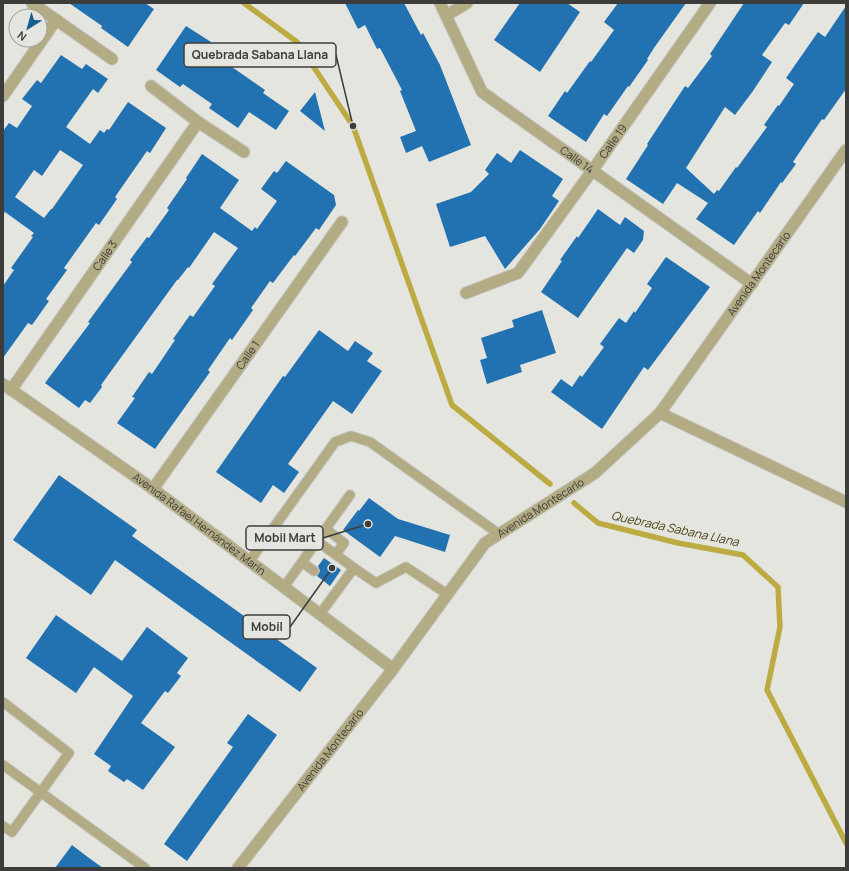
<svg xmlns="http://www.w3.org/2000/svg" width="849" height="871" viewBox="0 0 849 871" font-family="Manrope,sans-serif">
<style>
.lines{fill:none;stroke-linecap:round;stroke-linejoin:round}
.stream{stroke:#bcaa43;stroke-width:5.5}
.building{fill:#2272b1;fill-rule:evenodd}
.service-casing{stroke:#c3c3be;stroke-width:11}
.minor-casing{stroke:#c3c3be;stroke-width:13}
.service{stroke:#b2ab83;stroke-width:9}
.minor{stroke:#b2ab83;stroke-width:11}
.labels{text-anchor:middle;stroke-width:4;stroke-linejoin:round;paint-order:stroke}
.street-label{font-size:11px;fill:#3c3c3a;stroke:#e5e5df}
.water-label{font-size:12px;font-style:italic;fill:#453e13;stroke:#e5e5df}
.leader{fill:none;stroke:#3c3c3a;stroke-width:1.5}
.callout-dot{fill:#3c3c3a;stroke:#e5e5df;stroke-width:1.5}
.callout{fill:#e5e5df;stroke:#3c3c3a;stroke-width:1.5}
.callout-label{font-size:12px;text-anchor:middle;font-weight:bold;fill:#3c3c3a}
</style>
<rect width="100%" height="100%" fill="#e5e5df"/>
<g class="lines">
<path class="stream" d="M244 3 297 42 353 126 452 405 550 484
M574 503 598 523 678 543 743 555 778 587 780 627 767 690 846 843"/>
</g>
<path class="building" d="M69 3H145L154 9 128 47 101 28 102 26Z
M345 3H404L421 35 423 33 440 65 471 145 429 162 422 146 406 153 400 137 416 131 400 91 402 90 380 48 377 49 365 25 358 29Z
M520 3H567L580 12 540 72 494 40Z
M618 3H686L654 48 647 59 648 60 629 87 628 86 607 116 604 114 586 142 548 116 565 91 567 93 590 61 591 62 614 30 604 22Z
M744 3H804L789 25 785 23 762 55 772 62 753 91 735 115 725 107 686 168 714 194 717 190 719 191 736 167 737 168 767 127 764 125 778 105 779 106 794 84 786 78 818 32 825 37 846 6V89L824 120 822 119 793 162 796 164 782 183 781 182 760 213 758 211 734 245 696 219 708 203 677 183 663 204 626 179 648 145 647 144 685 86 688 88 712 56 710 54Z
M186 26 211 42 209 46 235 63 232 67 265 90 263 93 289 111 276 130 249 112 238 128 209 108 212 104 183 84 180 87 156 70Z
M61 55 82 69 86 64 108 79 98 93 93 89 66 127 90 144 100 130 104 133 107 129 109 130 128 102 166 128 150 153 147 151 115 197 117 199 99 225 96 223 64 268 67 270 46 299 49 301 32 325 28 323 3 358V286L14 270 11 268 33 237 31 236 34 233 5 212 3 214V131L9 123 17 128 32 106 22 99 37 80 41 83ZM60 150 83 165 52 209H51L44 218 15 197 34 170 42 176Z
M315 92 325 131 300 111Z
M520 150 563 179 552 196 559 201 540 229 505 269 485 236 450 247 436 204 471 192 489 174 485 170 497 153 511 163Z
M202 154 239 180 220 208 252 231 255 227 257 229 277 201 261 189 274 171 277 173 286 161 334 195 336 205 319 230 316 228 295 256 294 255 273 283 270 281 251 308 253 310 232 340 230 338 208 370 210 372 155 449 117 423 135 398 132 397 149 372 152 374 175 340 173 339 190 315 193 317 215 286 212 284 238 248 214 232 189 268 188 267 178 280H177L101 385 102 387 90 403 85 400 79 408 45 383 90 323 88 322 132 262 130 260 147 237 149 238 169 210 167 208 187 179 186 178Z
M598 209 620 225 625 217 644 231 643 240 634 253 627 248 578 318 541 292 562 261 560 260 577 236 578 238Z
M666 257 710 287 648 370 644 367 602 429 551 392 561 379 572 387 580 375 582 377 604 347 600 344 619 318 626 323 634 311 635 313 652 288 647 284Z
M542 310 556 353 520 365 522 372 487 384 480 360 487 358 481 338 514 327 512 320Z
M319 330 348 351 355 341 373 353 367 361 382 371 352 414 333 401 288 464 299 472 284 493 273 485 261 503 216 472 283 376 285 377Z
M59 475 137 530 132 536 317 668 300 692 115 560 91 595 13 540Z
M369 498 398 519 450 535 445 552 395 536 380 557 343 530 358 510 359 511Z
M324 558 341 570 330 586 317 576 320 571 318 566Z
M56 615 122 661 147 627 188 658 177 673 181 676 168 693 165 691 141 723 175 747 143 790 127 779 124 782 108 771 111 766 94 754 133 696 94 667 76 693 26 658Z
M248 714 277 735 187 861 164 844 233 747 227 743Z
M72 845 89 858 103 868H55Z"/>
<g class="lines">
<defs>
<path id="service" d="M326 529 344 543 336 554
M317 541 350 495
M249 562 335 442 351 436 370 442 499 534
M302 562 314 571
M284 587 317 541 354 568
M320 614 354 568 376 583 406 567 447 594
M3 702 69 753 12 832 3 826
M3 765 145 868"/>
<g id="minor">
<path d="M32 3 112 59"/>
<path id="s1" d="M440 3 482 92 752 284"/>
<path d="M447 15 467 3"/>
<path d="M151 86 198 122 244 152"/>
<path d="M3 96 56 20"/>
<path id="s2" d="M466 293 518 273 592 171 710 3"/>
<path id="s3" d="M3 384 153 489 393 669"/>
<path id="s4" d="M11 390 198 122"/>
<path d="M660 413 846 502"/>
<path id="s5" d="M153 489 342 222"/>
<path id="s6" d="M238 868 393 669 485 543 595 473 660 413 846 150"/>
</g>
</defs>
<use href="#service" class="service-casing"/>
<use href="#minor" class="minor-casing"/>
<use href="#service" class="service"/>
<use href="#minor" class="minor"/>
</g>
<g class="labels">
<g class="street-label">
<text dy="4" stroke="none"><textPath href="#s2" startOffset="218">Calle 19</textPath></text>
<text dy="4" stroke="none"><textPath href="#s1" startOffset="215">Calle 14</textPath></text>
<text dy="4" stroke="none"><textPath href="#s4" startOffset="164">Calle 3</textPath></text>
<text dy="4" stroke="none"><textPath href="#s6" startOffset="798">Avenida Montecarlo</textPath></text>
<text dy="4" stroke="none"><textPath href="#s5" startOffset="164">Calle 1</textPath></text>
<text dy="4" stroke="none"><textPath href="#s6" startOffset="474">Avenida Montecarlo</textPath></text>
<text dy="4" stroke="none"><textPath href="#s3" startOffset="241">Avenida Rafael Hernández Marín</textPath></text>
<text dy="4" stroke="none"><textPath href="#s6" startOffset="150">Avenida Montecarlo</textPath></text>
</g>
<g class="water-label">
<text transform="translate(675 529) rotate(12)" y="4">Quebrada Sabana Llana</text>
</g>
</g>
<path class="leader" d="M353 126L336 55M368 524L323 538M332 568L290 627"/>
<g class="callout-dot">
<circle cx="353" cy="126" r="4"/>
<circle cx="368" cy="524" r="4"/>
<circle cx="332" cy="568" r="4"/>
</g>
<g class="callout">
<rect x="184" y="43" width="152" height="24" rx="4"/>
<rect x="246" y="526" width="77" height="24" rx="4"/>
<rect x="243" y="615" width="47" height="24" rx="4"/>
</g>
<g class="callout-label">
<text x="260" y="59">Quebrada Sabana Llana</text>
<text x="285" y="542">Mobil Mart</text>
<text x="267" y="631">Mobil</text>
</g>
<rect width="849" height="871" fill="none" stroke="#3c3c3a" stroke-width="8"/>
<g transform="translate(28 28) rotate(217)"><circle r="19" fill="#e5e5df" stroke="#a1a19d"/>
<path d="M0-3L7 15L0 10L-7 15Z" fill="#185c91"/>
<text y="-6" font-size="11" font-weight="bold" text-anchor="middle" fill="#3c3c3a">N</text>
</g>
</svg>
